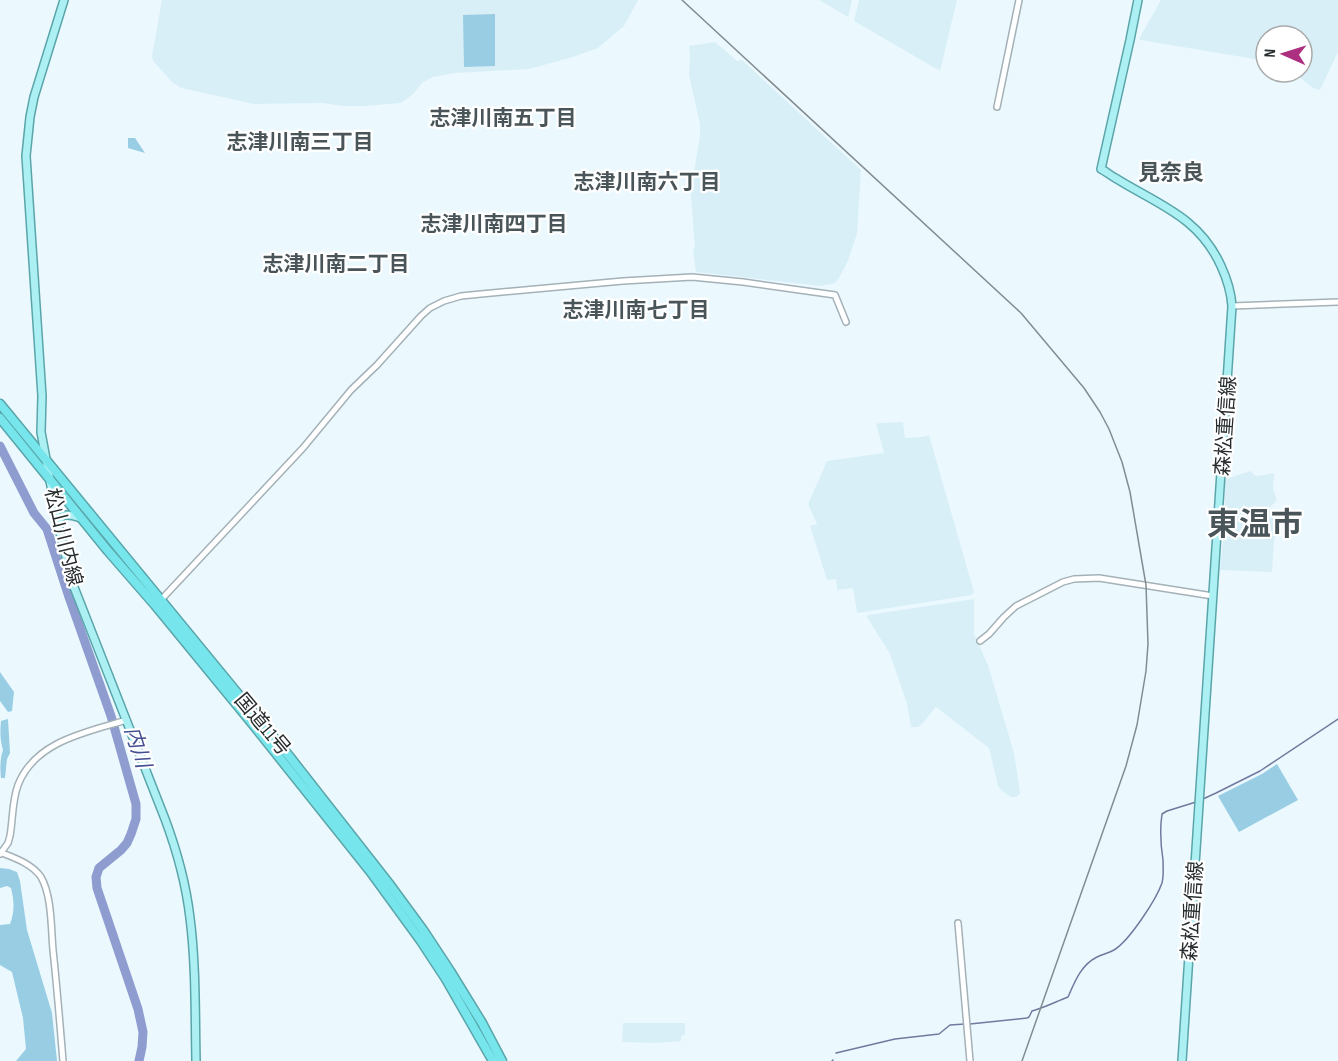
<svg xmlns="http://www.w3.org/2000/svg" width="1338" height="1061" viewBox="0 0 1338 1061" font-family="'Sofia Sans Condensed','Noto Sans JP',sans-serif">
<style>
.built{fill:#d9eff8}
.green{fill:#98cde3}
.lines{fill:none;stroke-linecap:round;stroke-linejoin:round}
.stream{stroke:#707a9f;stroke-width:1.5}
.river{stroke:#8f9cd0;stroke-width:9}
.minor-casing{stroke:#a4b1b7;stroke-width:8}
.major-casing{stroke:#5aa5aa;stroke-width:10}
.highway-casing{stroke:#5aa5aa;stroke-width:11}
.minor{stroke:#fff;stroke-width:5}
.major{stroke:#adf0f4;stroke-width:7}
.highway{stroke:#76e6ec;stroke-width:8}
.rail{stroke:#838c90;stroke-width:1.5}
.labels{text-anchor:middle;stroke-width:4.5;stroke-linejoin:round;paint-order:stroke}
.street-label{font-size:20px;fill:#272c2e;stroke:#fff}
.neighbourhood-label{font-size:21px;font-weight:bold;fill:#4a555a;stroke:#fff}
.water-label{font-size:21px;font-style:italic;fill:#445092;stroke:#fff}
.quarter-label{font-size:22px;font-weight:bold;fill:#4a555a;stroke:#fff}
.town-label{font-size:32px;font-weight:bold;fill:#4a555a;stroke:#fff}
</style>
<rect width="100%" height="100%" fill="#ebf9ff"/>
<path class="built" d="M162 0H638L624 26 598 48 573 57 529 69 455 73 433 77 423 82 413 94 401 103 364 106H343L323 103 254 104 181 88 172 82 153 61 152 56Z
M819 0H852L848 17Z
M859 0H957L940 71 854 21Z
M1161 0H1338V52L1320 90 1313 88 1293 72H1302V36H1266V61L1140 40 1139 39Z
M715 42 737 61 742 60 861 170 857 234 848 261 839 278 835 283 821 286 696 272 693 249 695 248 691 197 692 184 700 135V124L689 75 690 57 689 46Z
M903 422 905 438 922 437 929 435 974 592 972 595 857 613 853 588 837 590 836 579 827 580 810 526 817 524 808 504 827 461 884 453 876 424 880 423Z
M1251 471 1255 476H1258L1274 473 1273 488 1277 500 1267 510 1280 512 1274 541 1272 572 1220 570 1224 527 1225 479Z
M974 599V634L988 665 1014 753 1020 791V794L1015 797H1011L1002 791 998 786 989 748 936 707 922 724 918 727H911L907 704 890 654 867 617 868 615Z
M623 1023H685V1035L681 1036V1041L656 1043 622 1042Z"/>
<path class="green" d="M495 14V66L464 67 463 15Z
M128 138H135L145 153 128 148Z
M0 672 14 692 12 711 8 712 0 701Z
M8 719 10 753 7 759 5 778H1C0 769 0 758 3 750 0 740 0 732 1 721Z
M1277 764 1298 800 1239 832 1218 796 1262 774Z
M0 868 9 869 17 872 20 881 27 930 52 1013 57 1061H16L26 1049 23 1018 12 972 0 965V925L10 924C15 911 14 900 11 888L7 886 0 888Z"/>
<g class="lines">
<path class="stream" d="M1203 799 1216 793 1260 771 1338 719
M970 1024 1027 1018 1029 1017 1032 1011C1046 1007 1055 1002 1068 997 1075 981 1081 965 1097 957 1103 954 1109 953 1114 950 1129 941 1156 900 1162 883 1164 875 1163 868 1163 860 1161 847 1160 827 1162 814L1167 811 1196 802
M836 1053 895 1039 939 1034 950 1025 965 1024
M832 1061 833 1060"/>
<path class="river" d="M0 446 34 513 47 529 69 597 111 716 136 804V819L131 834 127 843 121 850 99 868 96 877 97 888 138 1009 143 1032 142 1047 139 1061"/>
<defs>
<path id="minor" d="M997 107 1019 0
M1232 306 1338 302
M159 602 303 448 351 390 377 365 421 316 430 308 444 301 461 296 481 294 623 281 692 277 743 282 835 295 846 322
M980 641 989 634 1004 617 1016 606 1063 582 1074 579 1099 578 1213 596
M2 853C15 858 32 864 41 877 52 896 51 928 53 950 57 987 60 1024 63 1061
M0 854 8 843 10 836C13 819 12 801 18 785 35 741 87 732 127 720
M958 923 970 1061"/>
<path id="major" d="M64 0 34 97 30 117 26 156 42 396 41 432 58 524 72 582 165 819C177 851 186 884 190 918 196 965 195 1013 196 1061
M1138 0 1130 40 1101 169C1107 172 1111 176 1117 179 1159 205 1199 217 1221 266 1227 279 1231 291 1232 306L1182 1061
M58 524C61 511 71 515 81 518"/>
<path id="highway" d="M0 404 289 756 390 885 423 930 450 971 482 1023 502 1061
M0 418 108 551 155 605 251 722 370 871 421 941 446 979 493 1061"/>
</defs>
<use href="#minor" class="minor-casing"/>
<use href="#major" class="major-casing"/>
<use href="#highway" class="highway-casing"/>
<use href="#minor" class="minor"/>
<use href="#major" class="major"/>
<use href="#highway" class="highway"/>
<path class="rail" d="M682 0 1021 313 1084 388 1100 412 1109 429 1122 462 1130 492 1146 585 1148 644 1146 671 1137 725 1126 766 1022 1061"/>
</g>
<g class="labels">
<g class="street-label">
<text transform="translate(1225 426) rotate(-86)" y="7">森松重信線</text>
<text transform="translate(64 537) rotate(76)" y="7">松山川内線</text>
<text transform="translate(263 724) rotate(50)" y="7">国道11号</text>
<text transform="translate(1192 911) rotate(-86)" y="7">森松重信線</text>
</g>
<g class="neighbourhood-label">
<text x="503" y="125">志津川南五丁目</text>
<text x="300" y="149">志津川南三丁目</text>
<text x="647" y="189">志津川南六丁目</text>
<text x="494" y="231">志津川南四丁目</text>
<text x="336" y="271">志津川南二丁目</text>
<text x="636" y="317">志津川南七丁目</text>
</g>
<g class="water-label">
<text transform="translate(138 747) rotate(72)" y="7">内川</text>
</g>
<g class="quarter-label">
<text x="1171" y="180">見奈良</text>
</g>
<g class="town-label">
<text x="1255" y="535">東温市</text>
</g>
</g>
<g transform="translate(1284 54) rotate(273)"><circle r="28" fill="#ffffff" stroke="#a9abab" stroke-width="1.5"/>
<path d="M0-4.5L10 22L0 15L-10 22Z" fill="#ad2f7f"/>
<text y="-9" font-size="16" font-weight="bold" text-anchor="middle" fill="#272c2e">N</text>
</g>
</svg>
